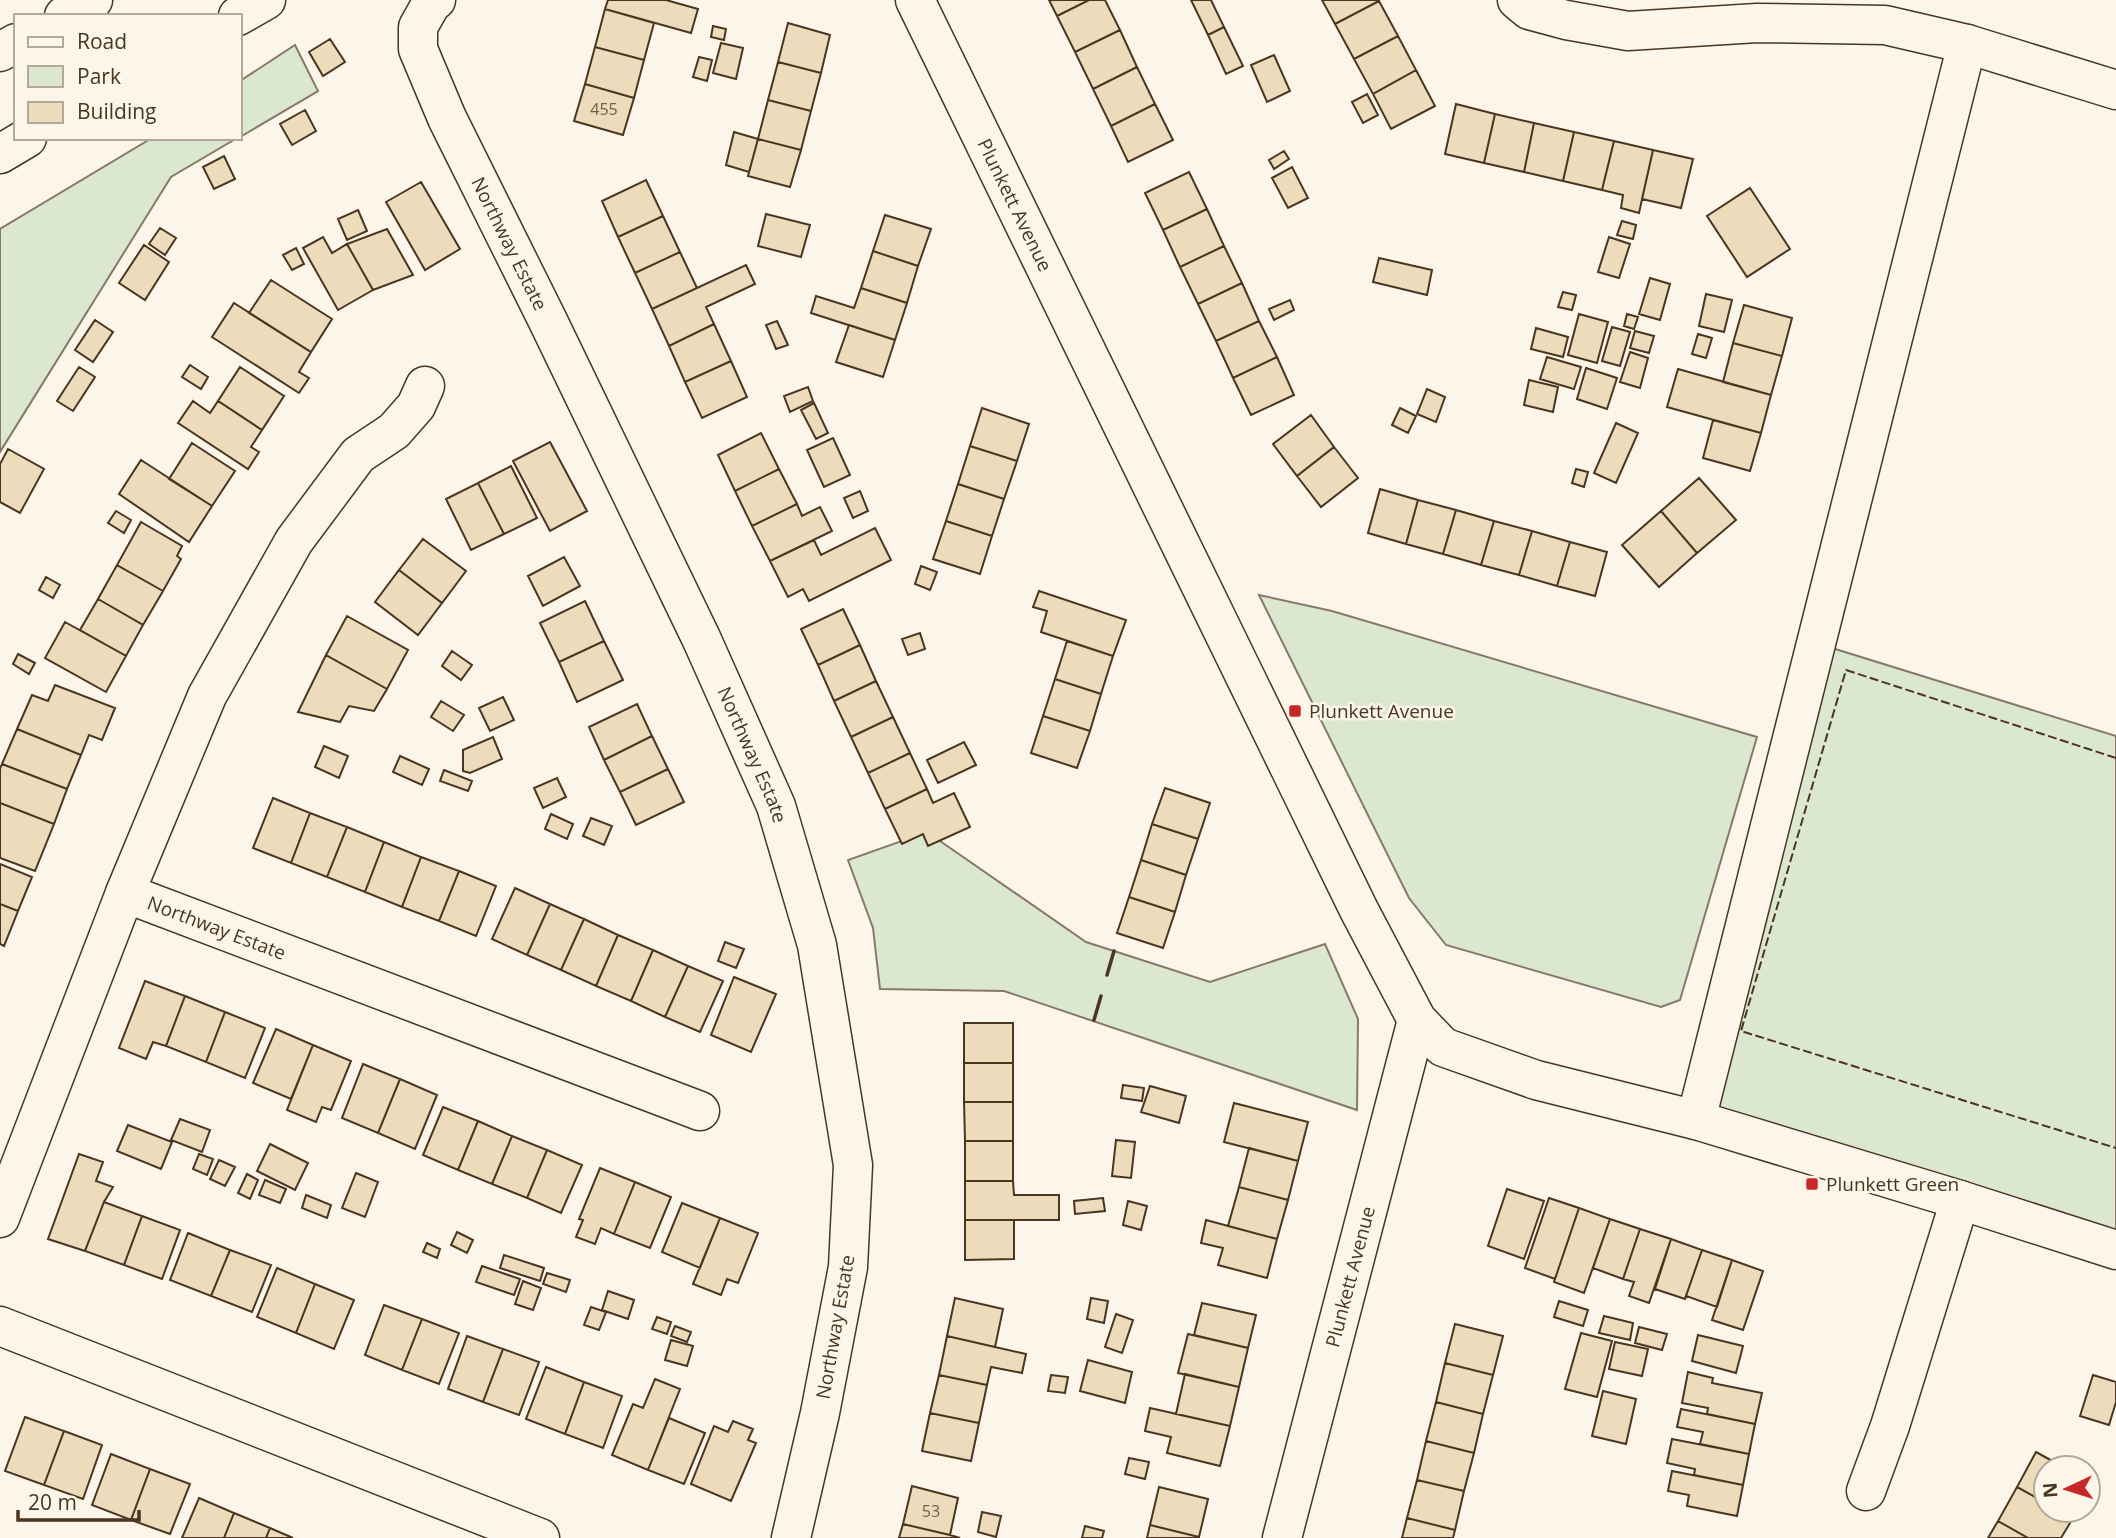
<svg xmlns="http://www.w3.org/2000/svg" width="2116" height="1538" viewBox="0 0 2116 1538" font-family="'Open Sans',sans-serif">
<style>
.green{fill:#dce7d0;stroke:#887966;stroke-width:2}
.building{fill:#ecdcbc;stroke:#4a3520;stroke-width:2}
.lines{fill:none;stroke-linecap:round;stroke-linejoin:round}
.minor-casing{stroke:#4a3520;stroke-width:41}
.major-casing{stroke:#4a3520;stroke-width:41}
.minor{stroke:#fbf6e9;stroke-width:38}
.major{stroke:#fbf6e9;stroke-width:38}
.fence{stroke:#4a3520;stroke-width:2;stroke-dasharray:9 3.5;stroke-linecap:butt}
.wall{stroke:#4a3520;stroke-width:3.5}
.poi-dot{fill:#c62828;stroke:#fbf6e9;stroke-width:2.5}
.labels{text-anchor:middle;stroke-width:5;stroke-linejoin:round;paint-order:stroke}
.number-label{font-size:16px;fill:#725f47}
.street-label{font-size:19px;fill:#4a3520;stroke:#fbf6e9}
.poi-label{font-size:19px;fill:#4a3520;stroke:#fbf6e9;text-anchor:start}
</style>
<rect width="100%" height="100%" fill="#fbf6e9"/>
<path class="green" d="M295 45 318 91 240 137V81Z
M152 138H237L171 177 0 452V229Z
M1259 595 1332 611 1757 737 1680 1000 1661 1007 1446 945 1409 898Z
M1819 644 2116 736V1247L1698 1119Z
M927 832 1086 942 1210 982 1325 944 1358 1019 1357 1110 1004 991 880 989 873 928 848 860Z"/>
<path class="building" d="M608 0H666L698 9 691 33 605 9Z
M1049 0H1089L1057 16Z
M1089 0H1105L1120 30 1075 52 1057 16Z
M1191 0H1211L1224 27 1208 35Z
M1322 0H1379V1L1335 24Z
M1379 1 1398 36 1354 59 1335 24Z
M605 9 654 23 644 60 595 47Z
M788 23 830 35 821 73 778 62Z
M713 26 726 29 724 40 711 37Z
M1224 27 1243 66 1226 74 1208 35Z
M1120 30 1137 67 1093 89 1075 52Z
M1398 36 1416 70 1373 94 1354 59Z
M330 39 345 62 323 76 309 52Z
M721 43 743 48 736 79 713 73Z
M595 47 644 60 634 98 585 84Z
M1274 55 1290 91 1267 102 1251 65Z
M699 57 712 60 707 81 693 77Z
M778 62 821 73 811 111 768 100Z
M1137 67 1155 104 1111 126 1093 89Z
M1416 70 1435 106 1391 129 1373 94Z
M585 84 634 98 623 135 574 121Z
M1367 94 1378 115 1363 123 1352 102Z
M768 100 811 111 801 150 758 139Z
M1155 104 1173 140 1128 162 1111 126Z
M1456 104 1495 114 1484 163 1445 154Z
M305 110 316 131 292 145 280 124Z
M1495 114 1534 123 1524 172 1484 163Z
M1534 123 1574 132 1563 181 1524 172Z
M734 132 758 139 749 172 726 165Z
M1574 132 1614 141 1602 190 1563 181Z
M758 139 801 150 790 187 748 176Z
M1614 141 1653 150 1639 213 1621 208 1623 195 1602 190Z
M1653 150 1693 159 1681 208 1642 199Z
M1284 151 1289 159 1274 169 1269 160Z
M224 156 235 179 214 189 203 167Z
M1292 167 1308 198 1288 208 1272 178Z
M1189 172 1207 209 1163 230 1145 193Z
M646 180 663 216 618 237 602 201Z
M421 182 460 249 425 270 386 202Z
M1750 188 1790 249 1747 277 1707 216Z
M1207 209 1224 246 1180 267 1163 230Z
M358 210 367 231 347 240 338 219Z
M766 214 810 225 801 257 758 246Z
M885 215 931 229 918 266 873 251Z
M663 216 680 252 635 273 618 237Z
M1622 221 1636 225 1633 239 1617 235Z
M160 228 176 238 165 255 149 244Z
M387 229 413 275 373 290 347 244Z
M323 237 332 253 347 244 373 290 338 310 303 248Z
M1609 237 1630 244 1619 278 1598 272Z
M144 245 169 262 145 300 119 283Z
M1224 246 1242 283 1198 304 1180 267Z
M296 248 304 264 292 270 283 255Z
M873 251 918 266 907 303 861 288Z
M680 252 697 288 652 309 635 273Z
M1379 258 1432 270 1427 295 1373 282Z
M746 265 755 284 706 307 714 324 669 346 652 309Z
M1650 278 1670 284 1660 320 1639 314Z
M271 280 332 319 311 352 249 313Z
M1242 283 1259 321 1216 341 1198 304Z
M861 288 907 303 895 340 811 313 816 296 854 308Z
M1563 292 1576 295 1572 310 1558 307Z
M1706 294 1732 300 1724 332 1699 326Z
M1290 300 1294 310 1274 320 1269 309Z
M234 303 311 352 299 372 309 378 299 393 212 337Z
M1744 305 1792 318 1782 356 1733 343Z
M1579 314 1608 322 1597 363 1568 355Z
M1627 314 1638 317 1634 329 1624 326Z
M95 320 113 332 93 362 75 350Z
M777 321 788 345 776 349 766 325Z
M1259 321 1277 357 1233 378 1216 341Z
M714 324 731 361 685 382 669 346Z
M849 325 895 340 883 377 836 362Z
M1612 327 1630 332 1620 366 1602 361Z
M1536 328 1568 337 1563 357 1531 349Z
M1635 331 1654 336 1649 353 1630 348Z
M1698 334 1712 338 1706 358 1692 354Z
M1733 343 1782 356 1771 395 1723 382Z
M1630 352 1648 358 1640 388 1620 382Z
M1277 357 1294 395 1251 415 1233 378Z
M1547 357 1581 367 1574 389 1540 379Z
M731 361 747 397 702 418 685 382Z
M190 365 208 377 201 389 182 377Z
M79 367 95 377 73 411 57 401Z
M240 367 284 396 262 430 218 401Z
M1586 368 1617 378 1607 409 1577 399Z
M1678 369 1771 395 1761 433 1667 407Z
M1529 380 1558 387 1553 412 1524 405Z
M808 387 813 401 790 412 784 396Z
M1427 389 1445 397 1436 422 1417 414Z
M193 401 210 413 218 401 262 430 251 447 259 452 248 469 178 423Z
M814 403 828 433 816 439 801 410Z
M982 408 1029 424 1017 461 970 446Z
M1400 408 1416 416 1408 433 1392 425Z
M1311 415 1334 447 1297 476 1273 444Z
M1713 420 1761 433 1750 471 1703 458Z
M1616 423 1638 433 1616 483 1594 473Z
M761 433 779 469 735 491 718 455Z
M833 438 850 475 824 487 807 450Z
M550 442 587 511 550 531 513 461Z
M192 443 235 471 212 506 169 479Z
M970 446 1017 461 1004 499 958 484Z
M1334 447 1358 478 1321 507 1297 476Z
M8 449 44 469 20 513 0 502V464Z
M141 460 212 506 189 542 119 494Z
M511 466 537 518 504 534 478 483Z
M779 469 797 504 752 526 735 491Z
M1576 469 1588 472 1584 487 1572 483Z
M1699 478 1736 520 1697 553 1661 511Z
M478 483 504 534 471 550 446 499Z
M958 484 1004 499 992 536 946 521Z
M1380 489 1418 500 1406 544 1368 533Z
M860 491 868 511 853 518 844 498Z
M1418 500 1456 510 1443 554 1406 544Z
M797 504 802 516 820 507 832 531 770 561 752 526Z
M1456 510 1494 521 1481 565 1443 554Z
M116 511 131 520 124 533 108 523Z
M1661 511 1697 553 1659 587 1622 545Z
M946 521 992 536 980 574 933 559Z
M1494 521 1532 531 1519 575 1481 565Z
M141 522 182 546 177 556 181 559 163 591 117 565Z
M875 528 891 560 809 601 803 589 788 597 770 561 814 540 821 555Z
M1532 531 1570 542 1557 586 1519 575Z
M423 539 466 571 442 603 399 570Z
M1570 542 1607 552 1595 596 1557 586Z
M564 557 580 586 543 606 528 576Z
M117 565 163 591 143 625 98 599Z
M921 566 937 572 930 590 915 584Z
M399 570 442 603 418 635 375 602Z
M46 577 60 585 53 598 39 590Z
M1039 591 1126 620 1113 656 1041 632 1047 611 1033 607Z
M98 599 143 625 126 656 80 630Z
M585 601 604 641 559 662 540 623Z
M843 609 860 645 818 665 801 629Z
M347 616 408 650 387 689 326 655Z
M65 622 126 656 106 692 45 658Z
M920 633 925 649 908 655 902 639Z
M604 641 623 680 577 702 559 662Z
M1067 641 1113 656 1101 694 1055 679Z
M860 645 876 681 834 701 818 665Z
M452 651 472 665 461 680 442 666Z
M18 654 35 663 29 674 13 664Z
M326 655 387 689 374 711 349 706 340 722 298 712Z
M1055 679 1101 694 1090 731 1043 716Z
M876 681 893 717 851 737 834 701Z
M55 685 115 708 102 740 89 735 81 755 17 729 32 695 48 701Z
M503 697 514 720 490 731 479 708Z
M441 701 464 715 453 731 431 717Z
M637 704 652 736 604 760 589 727Z
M1043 716 1090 731 1077 768 1031 753Z
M893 717 910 753 868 773 851 737Z
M17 729 81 755 67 789 2 764Z
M652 736 668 769 620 792 604 760Z
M493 737 502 759 470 773 463 771V750Z
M964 742 976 765 938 783 927 760Z
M324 746 348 756 339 778 315 767Z
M910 753 927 789 885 809 868 773Z
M400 756 429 769 422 785 393 772Z
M2 764 67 789 54 824 0 803V769Z
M668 769 684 802 636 825 620 792Z
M444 770 472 781 468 791 440 781Z
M557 778 566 797 543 808 534 788Z
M1165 788 1210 803 1198 839 1152 824Z
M927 789 933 803 954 793 970 827 928 846 923 834 902 844 885 809Z
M273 798 310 813 291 863 253 848Z
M0 803 54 824 35 871 0 858Z
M310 813 347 827 327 877 291 863Z
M551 814 573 824 567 839 545 829Z
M591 818 612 826 604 845 583 836Z
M1152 824 1198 839 1186 875 1141 860Z
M347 827 384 842 365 892 327 877Z
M384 842 421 857 402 907 365 892Z
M421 857 459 871 439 921 402 907Z
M1141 860 1186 875 1175 912 1129 897Z
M0 864 32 877 18 911 0 904Z
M459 871 496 886 476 936 439 921Z
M515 888 550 904 527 955 492 939Z
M1129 897 1175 912 1163 948 1117 933Z
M0 904 18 911 4 946 0 944Z
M550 904 584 919 561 970 527 955Z
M584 919 618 935 596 986 561 970Z
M618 935 653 950 631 1001 596 986Z
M725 942 744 949 736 968 718 961Z
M653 950 688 966 665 1017 631 1001Z
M688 966 723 981 700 1032 665 1017Z
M734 977 776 994 751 1052 711 1035Z
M145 981 185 996 166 1046 153 1042 146 1059 119 1048Z
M185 996 225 1012 206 1062 166 1046Z
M225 1012 265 1028 245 1078 206 1062Z
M964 1023H1013V1063H964Z
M276 1029 313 1045 291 1099 253 1083Z
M313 1045 351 1061 331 1110 322 1107 316 1122 287 1110Z
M964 1063H1013V1102H964Z
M363 1064 400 1079 378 1133 342 1118Z
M400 1079 437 1095 415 1149 378 1133Z
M1123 1085 1144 1088 1142 1101 1121 1098Z
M1150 1086 1186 1096 1179 1123 1141 1112Z
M964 1102H1013V1141H965Z
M1234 1103 1308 1122 1298 1161 1224 1142Z
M443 1107 478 1121 458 1170 423 1155Z
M180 1119 210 1130 202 1152 171 1140Z
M478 1121 512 1136 492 1184 458 1170Z
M128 1125 172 1142 161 1169 117 1151Z
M512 1136 547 1150 527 1198 492 1184Z
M1116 1140 1135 1142 1131 1178 1112 1176Z
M965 1141H1013V1181H965Z
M270 1144 308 1163 295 1190 257 1171Z
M1249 1148 1298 1161 1288 1200 1239 1187Z
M547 1150 582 1165 561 1213 527 1198Z
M79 1154 103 1162 96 1181 113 1187 104 1202 85 1251 48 1239Z
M199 1154 213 1159 207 1175 193 1169Z
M219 1160 235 1167 225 1186 210 1179Z
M600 1168 635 1182 614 1234 601 1228 595 1244 576 1237 583 1220 579 1219Z
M356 1173 378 1182 365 1217 342 1208Z
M247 1174 258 1180 250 1199 238 1193Z
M265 1180 286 1189 280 1203 259 1195Z
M965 1181H1013L1014 1195H1059V1220H965Z
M635 1182 671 1197 650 1248 614 1234Z
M1239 1187 1288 1200 1277 1239 1228 1226Z
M1507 1189 1544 1201 1524 1259 1488 1246Z
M306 1195 331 1205 327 1218 302 1208Z
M1103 1198 1105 1211 1075 1214 1074 1201Z
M1549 1198 1579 1208 1555 1279 1525 1268Z
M1128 1201 1147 1206 1141 1230 1123 1225Z
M104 1202 142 1216 124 1265 85 1251Z
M682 1203 720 1218 700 1268 662 1252Z
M1579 1208 1610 1219 1584 1293 1554 1282Z
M142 1216 180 1230 162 1279 124 1265Z
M720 1218 758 1233 738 1283 727 1279 721 1295 693 1284Z
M1610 1219 1640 1229 1623 1279 1593 1268Z
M965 1220H1014V1259L965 1260Z
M1206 1220 1277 1239 1267 1278 1218 1265 1223 1248 1201 1243Z
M1640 1229 1671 1239 1649 1303 1629 1296 1634 1282 1623 1279Z
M457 1232 473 1240 467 1253 451 1245Z
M188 1233 230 1250 211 1296 170 1280Z
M1671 1239 1702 1250 1685 1299 1655 1289Z
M427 1243 440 1249 437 1258 423 1252Z
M230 1250 271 1265 252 1312 211 1296Z
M1702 1250 1732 1260 1717 1307 1686 1296Z
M504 1255 544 1268 540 1281 500 1268Z
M1732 1260 1763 1271 1743 1330 1712 1320Z
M482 1266 520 1279 514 1295 476 1282Z
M277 1268 315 1284 296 1333 257 1317Z
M547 1273 570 1280 566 1292 543 1284Z
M523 1281 541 1288 533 1310 515 1304Z
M315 1284 354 1300 334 1349 296 1333Z
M608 1291 634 1300 628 1319 602 1310Z
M955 1298 1003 1309 995 1347 947 1336Z
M1091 1298 1108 1301 1104 1323 1087 1319Z
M1559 1301 1588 1310 1583 1326 1554 1317Z
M1202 1303 1256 1315 1248 1348 1194 1335Z
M384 1305 422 1319 402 1370 365 1355Z
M591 1307 606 1312 599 1330 584 1325Z
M1116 1314 1133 1320 1122 1353 1105 1347Z
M1604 1316 1633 1323 1630 1340 1599 1333Z
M657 1317 671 1322 667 1334 652 1329Z
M422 1319 459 1333 439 1384 402 1370Z
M1455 1324 1503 1336 1493 1375 1445 1363Z
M675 1326 691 1332 687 1342 671 1336Z
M1639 1327 1667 1334 1662 1350 1635 1343Z
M1581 1333 1612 1341 1597 1397 1565 1389Z
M1188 1334 1248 1348 1239 1387 1178 1373Z
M1698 1335 1743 1346 1736 1373 1692 1361Z
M467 1336 503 1349 483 1402 448 1389Z
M947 1336 1026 1354 1022 1373 991 1367 987 1385 939 1375Z
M671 1340 693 1346 687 1366 665 1360Z
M1615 1342 1648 1349 1642 1376 1609 1369Z
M503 1349 539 1362 519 1415 483 1402Z
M1088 1360 1132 1372 1125 1403 1080 1391Z
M1445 1363 1493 1375 1483 1414 1436 1402Z
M546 1367 584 1382 565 1434 526 1419Z
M1688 1372 1713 1378 1712 1383 1762 1393 1755 1424 1707 1414 1708 1408 1682 1403Z
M1185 1374 1239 1387 1230 1426 1176 1414Z
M939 1375 987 1385 979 1423 930 1413Z
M1051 1375 1068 1377 1065 1393 1048 1391Z
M2093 1375 2116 1382V1402L2109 1425 2080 1416Z
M655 1379 680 1389 648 1470 612 1455 633 1404 643 1408Z
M584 1382 622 1396 603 1448 565 1434Z
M1603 1391 1636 1399 1626 1444 1592 1436Z
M1436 1402 1483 1414 1474 1453 1426 1441Z
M1150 1408 1230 1426 1220 1466 1167 1453 1171 1437 1145 1431Z
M1681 1409 1755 1424 1749 1454 1700 1444 1703 1432 1677 1427Z
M930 1413 979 1423 971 1461 922 1451Z
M25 1417 64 1431 44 1485 5 1471Z
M669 1418 705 1433 684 1484 648 1470Z
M733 1421 753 1429 748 1440 756 1443 731 1501 691 1484 714 1426 728 1432Z
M64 1431 102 1445 83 1499 44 1485Z
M1672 1439 1749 1454 1743 1485 1694 1475 1695 1469 1667 1463Z
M1426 1441 1474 1453 1464 1491 1417 1480Z
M2036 1452 2065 1468H2046V1503L2017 1487Z
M111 1454 150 1469 131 1520 92 1505Z
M1129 1458 1149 1462 1145 1479 1125 1474Z
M150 1469 190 1484 170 1534 131 1520Z
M1672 1471 1743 1485 1737 1516 1687 1506 1689 1495 1668 1491Z
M1417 1480 1464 1491 1455 1530 1407 1518Z
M912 1486 958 1498 950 1535 903 1524Z
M1159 1487 1208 1499 1199 1537 1150 1525Z
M2017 1487 2046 1503V1510H2059L2073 1518 2061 1538H2028L1998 1521Z
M199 1498 234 1513 224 1538H182Z
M982 1512 1001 1516 996 1537 978 1532Z
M234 1513 270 1528 266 1538H224Z
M1407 1518 1455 1530 1453 1538H1402Z
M1998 1521 2028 1538H1988Z
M903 1524 950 1535 960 1538H899Z
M1150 1525 1199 1537V1538H1147Z
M1085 1526 1104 1531 1102 1538H1082Z
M270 1528 293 1538H266Z"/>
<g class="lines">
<defs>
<g id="minor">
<path id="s1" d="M436 0 431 4 418 27V49L447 118 547 319 702 640 776 806 817 945 853 1165 848 1267 820 1413 791 1538"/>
<path id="s2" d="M915 0 1359 910 1417 1020 1443 1047 1536 1080 1696 1120 1960 1200 2116 1250"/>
<path d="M1517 0 1529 10 1566 20 1628 31 1757 23 1885 25 1967 44 2116 90"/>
<path id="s3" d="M125 893 700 1111"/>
<path d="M1696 1120 1967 44"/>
<path d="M0 1218 125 893 207 696 294 541 358 455 394 431 416 406 425 386"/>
<path d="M0 1326 540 1538"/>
<path d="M1866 1491 1890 1426 1960 1200"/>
<path id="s4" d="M1282 1538 1417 1020"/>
</g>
<path id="major" d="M64 16 93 0
M238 16 266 0
M0 52 16 43
M0 154 27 138"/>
</defs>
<use href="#minor" class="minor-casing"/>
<use href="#major" class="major-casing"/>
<use href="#minor" class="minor"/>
<use href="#major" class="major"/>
<path class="fence" d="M2116 758 1846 670 1741 1031 2116 1148"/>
<path class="wall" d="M1107 975 1114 951
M1094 1020 1101 996"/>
</g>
<g class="poi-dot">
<rect x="1288" y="704" width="14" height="14" rx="3.5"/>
<rect x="1805" y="1177" width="14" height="14" rx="3.5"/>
</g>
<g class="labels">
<g class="number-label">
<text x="604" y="115">455</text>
<text x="931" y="1517">53</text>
</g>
<g class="street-label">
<text dy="7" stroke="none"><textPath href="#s2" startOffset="228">Plunkett Avenue</textPath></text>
<text dy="7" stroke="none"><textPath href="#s1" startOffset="270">Northway Estate</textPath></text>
<text dy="7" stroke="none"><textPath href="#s1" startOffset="836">Northway Estate</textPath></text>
<text dy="7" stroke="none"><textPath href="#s3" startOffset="98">Northway Estate</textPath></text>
<text dy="7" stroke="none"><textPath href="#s4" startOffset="270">Plunkett Avenue</textPath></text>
<text transform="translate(835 1327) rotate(-80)" y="7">Northway Estate</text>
</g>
<g class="poi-label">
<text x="1309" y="718">Plunkett Avenue</text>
<text x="1826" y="1191">Plunkett Green</text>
</g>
</g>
<rect x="14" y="14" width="228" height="126" fill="#fbf6e9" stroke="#b4a999" stroke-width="2"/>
<rect x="28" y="37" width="35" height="10" fill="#fbf6e9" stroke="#b4a999" stroke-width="2"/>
<text x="77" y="49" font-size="21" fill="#4a3520">Road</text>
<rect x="28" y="66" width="35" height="21" fill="#dce7d0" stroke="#b4a999" stroke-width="2"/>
<text x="77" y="84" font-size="21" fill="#4a3520">Park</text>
<rect x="28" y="102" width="35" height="21" fill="#ecdcbc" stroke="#b4a999" stroke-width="2"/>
<text x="77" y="119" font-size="21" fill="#4a3520">Building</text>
<g transform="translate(2067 1489) rotate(266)"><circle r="33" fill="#fbf6e9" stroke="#b4a999" stroke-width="2"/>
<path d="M0-5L12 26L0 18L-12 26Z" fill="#c62828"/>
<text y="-10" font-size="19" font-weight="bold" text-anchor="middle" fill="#4a3520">N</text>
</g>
<path d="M18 1510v10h121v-10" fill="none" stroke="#4a3520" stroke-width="3.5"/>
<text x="28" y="1510" font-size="21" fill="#4a3520" stroke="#fbf6e9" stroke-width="5" paint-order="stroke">20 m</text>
</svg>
